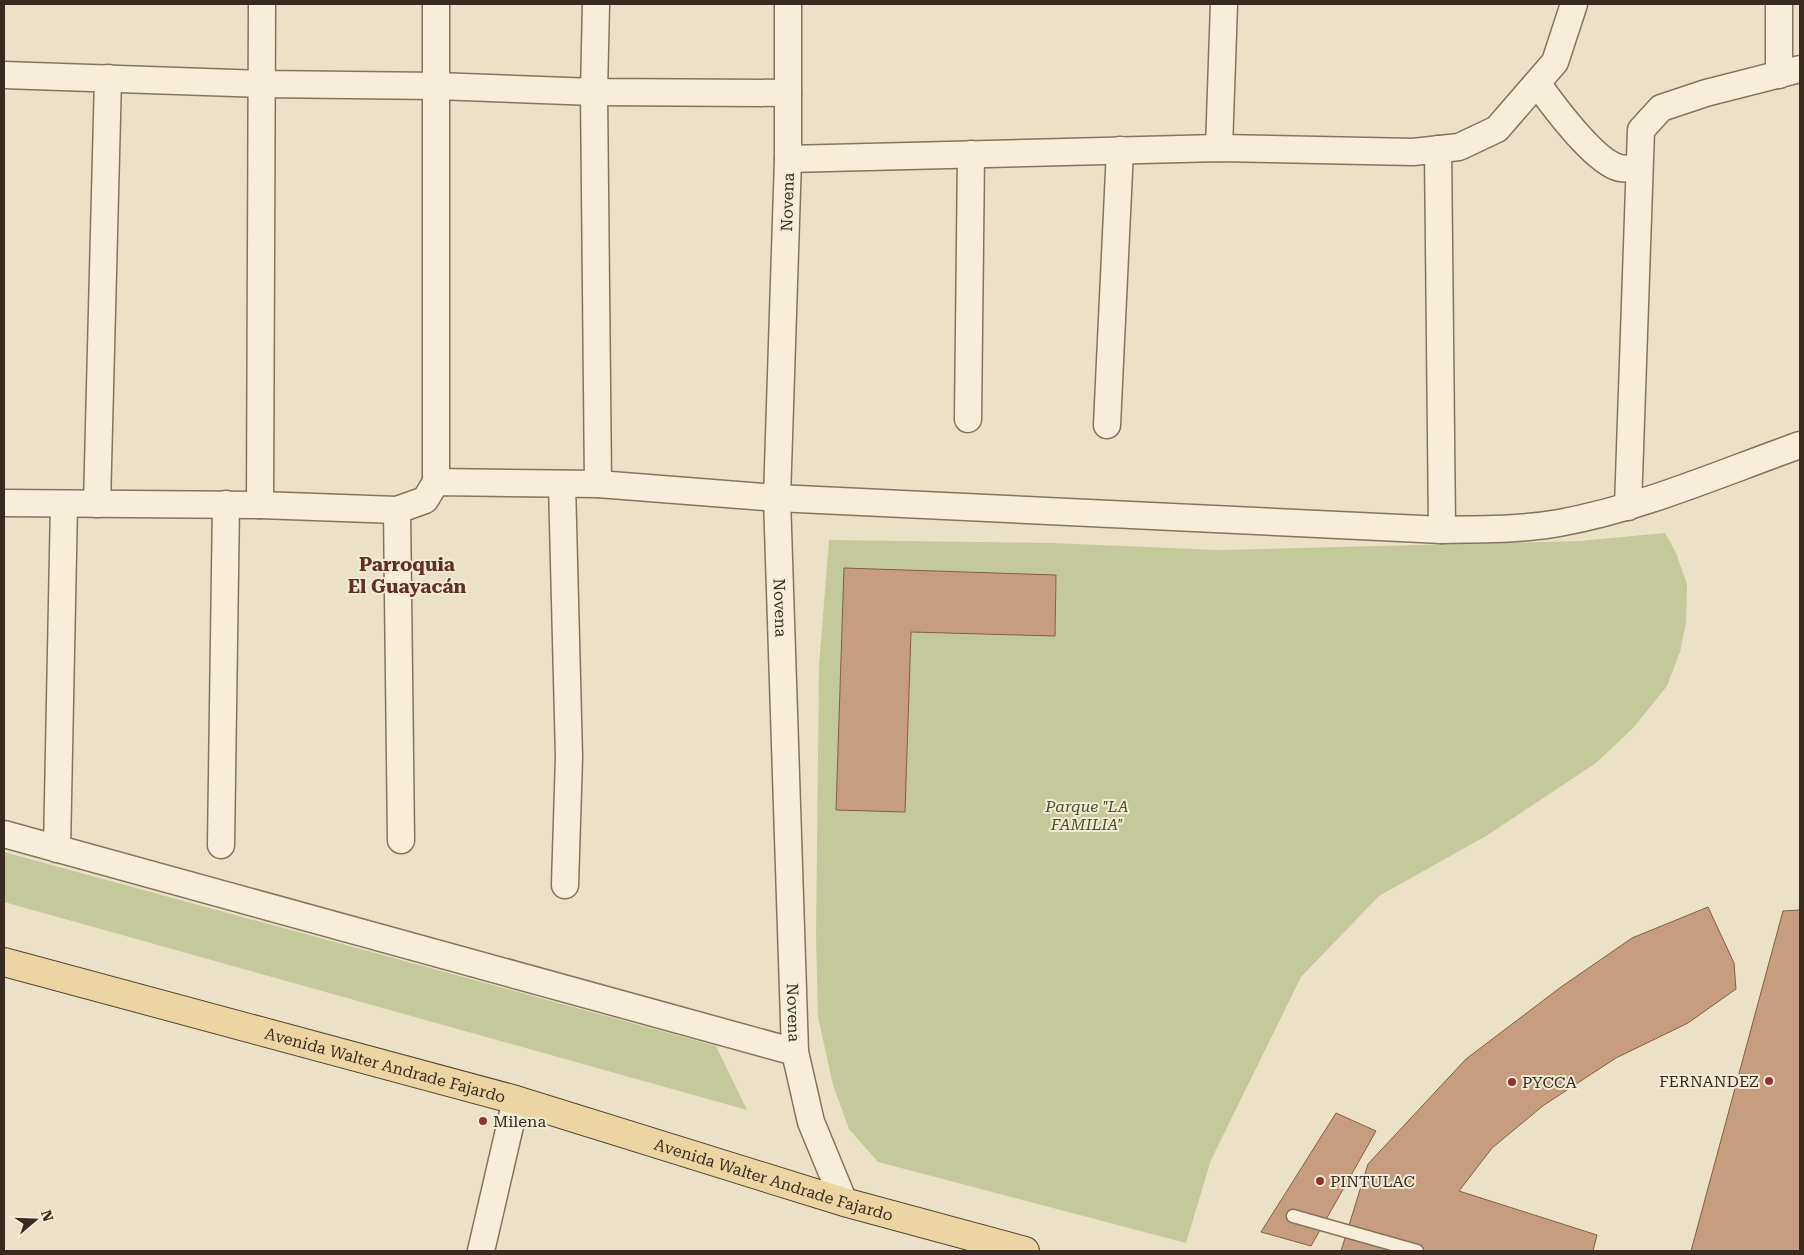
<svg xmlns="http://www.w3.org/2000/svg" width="1804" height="1255" viewBox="0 0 1804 1255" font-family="'Roboto Serif',serif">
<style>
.green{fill:#c4c99b}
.building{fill:#c79d7f;stroke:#835e45}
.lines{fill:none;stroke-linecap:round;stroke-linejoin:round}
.lane-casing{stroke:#86735d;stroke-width:15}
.street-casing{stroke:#86735d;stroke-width:29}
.primary-casing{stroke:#544231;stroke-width:30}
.lane{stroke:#f7eeda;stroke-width:12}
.street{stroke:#f7eeda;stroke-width:26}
.primary{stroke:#ecd5a2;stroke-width:28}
.poi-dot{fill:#913232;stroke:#f3ebd6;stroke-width:2}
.labels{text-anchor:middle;stroke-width:4;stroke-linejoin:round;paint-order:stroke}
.street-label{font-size:16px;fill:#372b20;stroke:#f3ebd6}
.park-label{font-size:16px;font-style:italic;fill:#485228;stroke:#f3ebd6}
.poi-label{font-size:16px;fill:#372b20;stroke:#f3ebd6;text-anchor:start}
.quarter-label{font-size:19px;font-weight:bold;fill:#613022;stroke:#f3ebd6}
</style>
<rect width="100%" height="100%" fill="#ebe1c7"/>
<path class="green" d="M1665 533 1676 553 1687 584 1686 623 1680 652 1667 686 1634 727 1596 763 1486 836 1379 896 1301 977 1211 1160 1186 1243 878 1162 849 1129 833 1085 818 1017 816 935 819 666 829 540 1051 543 1217 550 1580 541Z
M4 852 716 1046 747 1110 4 902Z"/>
<path class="building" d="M844 568 1056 575 1055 636 911 632 905 812 836 810Z
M1708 907 1734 963 1736 989 1688 1023 1616 1058 1544 1105 1492 1148 1459 1191 1597 1235 1593 1251H1341L1368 1164 1466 1059 1561 987 1632 938Z
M1800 910V1251H1691L1783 911Z
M1336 1113 1376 1131 1311 1246 1261 1232Z"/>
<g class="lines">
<defs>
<path id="lane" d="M1293 1216 1417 1251"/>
<g id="street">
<path d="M436 4V482"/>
<path d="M596 4 594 92 598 484"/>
<path id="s1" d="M788 4V159L777 498 795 1052 811 1122 844 1202"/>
<path d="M1779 4V75"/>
<path d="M4 75 262 84 437 86 594 92 788 93"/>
<path d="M1537 83C1552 104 1595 163 1620 168 1626 169 1633 168 1639 168"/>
<path d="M1219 148 1224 4"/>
<path d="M1438 149 1442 530"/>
<path d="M788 159 1219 148 1413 152 1459 147 1497 129 1555 62 1574 4"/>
<path d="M968 419 971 154"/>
<path d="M1107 425 1120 150"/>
<path d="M562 484 569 757 565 885"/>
<path d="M4 503 260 505 397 510 425 500 436 482 598 484 777 498 1442 530C1481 529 1520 530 1559 523 1642 508 1721 473 1800 445"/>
<path d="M97 504 108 78"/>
<path d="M260 505 262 4"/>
<path d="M1628 507 1641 130 1661 108 1706 93 1800 69"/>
<path d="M397 510 401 840"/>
<path d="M4 834 795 1052"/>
<path d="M221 845 226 504"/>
<path d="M57 849 64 504"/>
<path d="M481 1251 516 1100"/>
</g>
<g id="primary">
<path id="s2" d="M4 962 516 1100 844 1202 1025 1251"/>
</g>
</defs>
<use href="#lane" class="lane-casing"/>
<use href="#street" class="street-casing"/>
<use href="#primary" class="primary-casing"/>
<use href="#lane" class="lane"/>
<use href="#street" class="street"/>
<use href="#primary" class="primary"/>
</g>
<g class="poi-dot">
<circle cx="1769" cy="1081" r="5"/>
<circle cx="1512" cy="1082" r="5"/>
<circle cx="483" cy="1121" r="5"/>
<circle cx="1320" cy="1181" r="5"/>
</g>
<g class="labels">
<g class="street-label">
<text transform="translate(787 202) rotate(-88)" y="6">Novena</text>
<text dy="6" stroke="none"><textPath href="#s1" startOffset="604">Novena</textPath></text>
<text dy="6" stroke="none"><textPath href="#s1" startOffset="1009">Novena</textPath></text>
<text dy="6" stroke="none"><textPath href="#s2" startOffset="395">Avenida Walter Andrade Fajardo</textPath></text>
<text dy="6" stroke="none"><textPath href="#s2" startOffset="800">Avenida Walter Andrade Fajardo</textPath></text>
</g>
<g class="park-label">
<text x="1087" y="812">Parque "LA<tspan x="1087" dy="18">FAMILIA"</tspan></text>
</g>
<g class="poi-label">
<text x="1759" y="1087" text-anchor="end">FERNANDEZ</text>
<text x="1522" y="1088">PYCCA</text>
<text x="493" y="1127">Milena</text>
<text x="1330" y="1187">PINTULAC</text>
</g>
<g class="quarter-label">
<text x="407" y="571">Parroquia<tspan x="407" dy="22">El Guayacán</tspan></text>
</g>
</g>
<rect width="1804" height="1255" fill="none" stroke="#372b20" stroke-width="10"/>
<g transform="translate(35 1220) rotate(71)" stroke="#f3ebd6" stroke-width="4" paint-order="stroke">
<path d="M0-4L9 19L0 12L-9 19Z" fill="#372b20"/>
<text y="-8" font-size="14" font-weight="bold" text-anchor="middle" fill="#372b20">N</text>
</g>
</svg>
